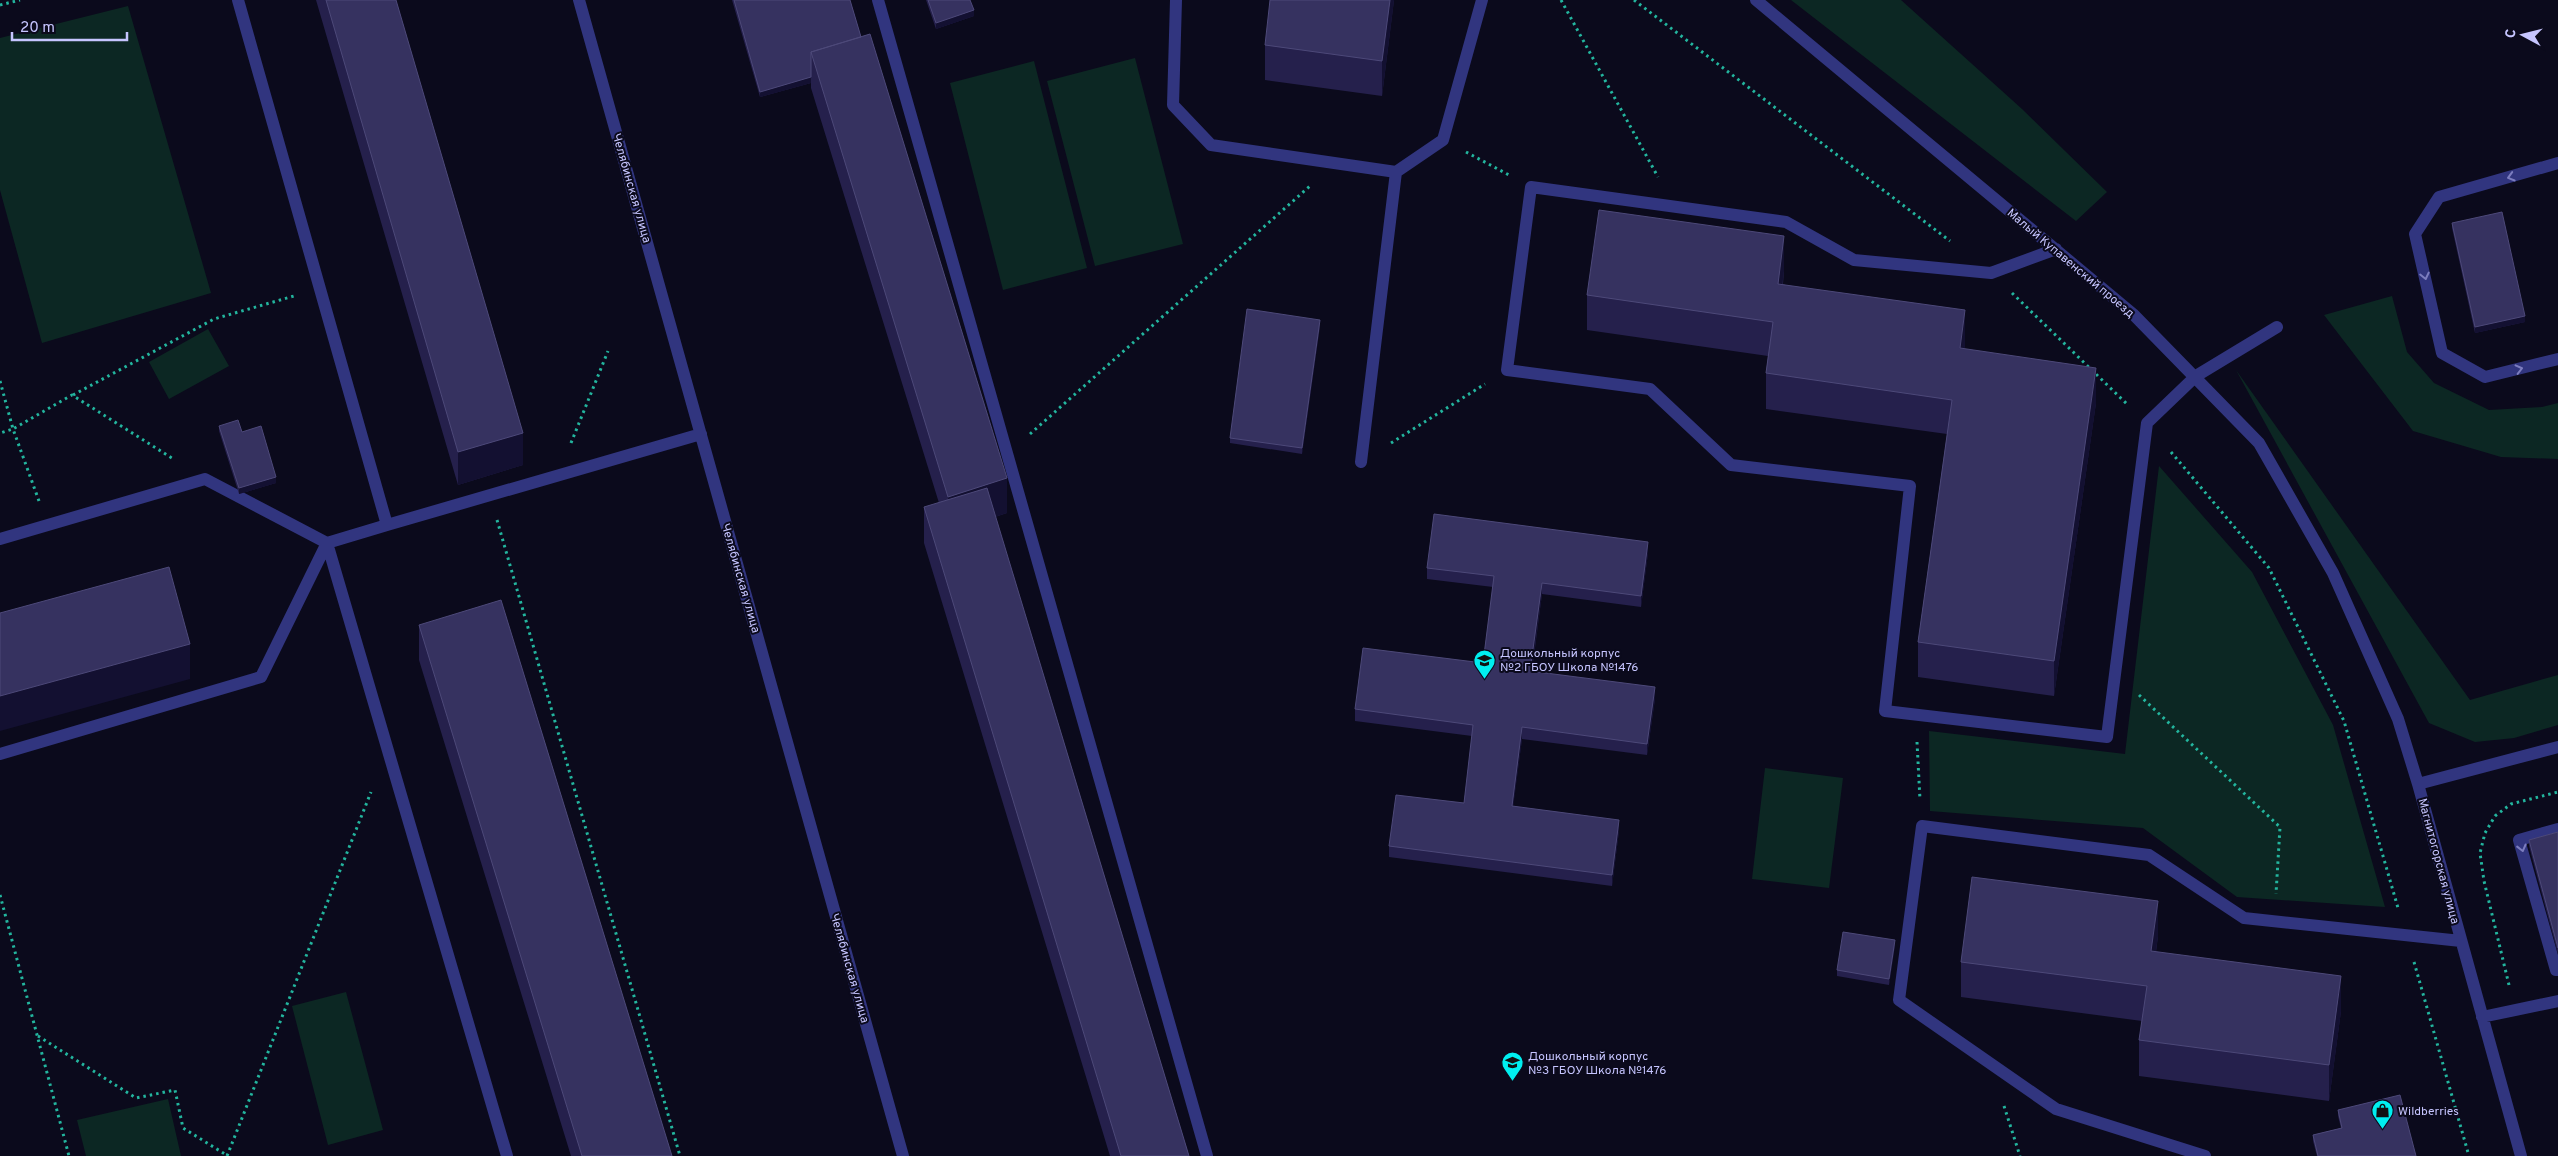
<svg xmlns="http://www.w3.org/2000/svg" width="2558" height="1156" viewBox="0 0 2558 1156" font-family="Overpass,sans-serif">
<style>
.green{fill:#0c2723}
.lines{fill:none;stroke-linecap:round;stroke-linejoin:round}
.path{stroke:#23b59e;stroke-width:3;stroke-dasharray:2.5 4;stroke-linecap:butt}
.minor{stroke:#31357f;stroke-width:12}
.wall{fill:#25204c}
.shaded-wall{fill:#131031}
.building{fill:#363260;stroke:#4d4979}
.oneway{stroke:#7c7dbf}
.labels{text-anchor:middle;stroke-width:4;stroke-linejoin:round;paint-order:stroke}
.street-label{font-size:12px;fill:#c6c5ff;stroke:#0b0a1c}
.poi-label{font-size:12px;fill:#c6c5ff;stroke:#0b0a1c;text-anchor:start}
</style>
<rect width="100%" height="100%" fill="#0b0a1c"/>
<path class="green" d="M1791 0H1901L2022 109 2107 192 2076 221Z
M128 6 211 293 42 343 0 190V38Z
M1135 58 1183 244 1095 266 1047 81Z
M1034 61 1087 268 1003 290 950 83Z
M2392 296 2407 352 2434 383 2489 410 2542 407 2558 403V459L2501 457 2413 431 2324 315Z
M208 329 229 366 169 399 149 362Z
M2236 370 2470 700 2558 675V725L2514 738 2475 742 2429 723Z
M2159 466 2252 572 2333 725 2385 907 2237 897 2143 828 1930 811 1929 731 2125 754Z
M1765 768 1843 778 1829 888 1752 879Z
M346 992 383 1130 328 1145 292 1006Z
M168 1099 181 1156H86L77 1120Z"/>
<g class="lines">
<path class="path" d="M1561 0 1658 177
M1634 0 1950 241
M0 5 20 0
M1466 152 1509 175
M2012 293 2128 405
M0 381 13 429 0 433
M73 395 214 319 294 296
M1030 434 1310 186
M571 443 608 351
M1391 443 1485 384
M2171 452 2269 568 2344 721 2398 908
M39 501 13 429 72 395 175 460
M497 520 680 1156
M2139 695 2280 827 2276 894
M1917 742 1920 800
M0 895 69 1156
M2414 962 2469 1156
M2509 985 2484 881 2480 853 2485 833 2495 816 2511 804 2558 792
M38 1036 136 1098 175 1090 183 1128 228 1156
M2004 1106 2020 1156
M227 1156 371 792"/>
<path class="minor" d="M238 0 387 525 701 434
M579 0 903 1156
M878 0 1207 1156
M1176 0 1173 105 1211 145 1396 172 1443 140 1482 0
M1756 0 2133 314 2259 443 2333 573 2398 719 2418 784 2521 1156
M2558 163 2439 197 2415 234 2442 353 2485 377 2558 359
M2056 249 1991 273 1854 260 1786 222 1531 187 1507 370 1650 389 1731 465 1910 486 1885 711 2107 737 2147 423 2196 376 2277 327
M1361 462 1396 172
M0 539 205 479 327 543 387 525
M327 543 507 1156
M0 754 261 677 327 543
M2418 784 2558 747
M2558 829 2519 840 2556 970H2558
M2482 1017 2558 1001
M2205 1156 2056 1109 1899 1000 1922 826 2149 855 2244 918 2461 941"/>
</g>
<path class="wall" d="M316 0H396L523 465 458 485Z
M732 0H850L861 37 1007 513 995 517 1189 1156H1110L924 543V507L939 503 811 88V83L760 97Z
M926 0H970L974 16 936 29Z
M1394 0 1382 96 1265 80V45Z
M2452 223 2525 322 2475 333 2452 228Z
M1784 271 1783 284 1965 345 1964 349 2096 403 2054 696 1918 677V642L1947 434 1766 409V373L1768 356 1587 330V295Z
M1320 326 1302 454 1230 443V438Z
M219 426 242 432 276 483 239 494 219 431Z
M1648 553 1641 607 1542 594 1532 671 1655 699 1647 755 1522 739 1513 806 1619 831 1612 886 1389 857V846L1464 803 1472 736 1355 721V709L1483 663 1493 587 1427 579V568Z
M419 625 672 1156H571L419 660Z
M2558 832V954L2529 846V840Z
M2158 936 2156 952 2341 1011 2329 1101 2139 1076V1040L2142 1021 1961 997V962Z
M1895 945 1889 985 1837 976V970Z
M2338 1110 2416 1156H2317L2313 1141V1135L2341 1128 2338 1116Z"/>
<path class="shaded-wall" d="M1390 0H1394L1382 96V61Z
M974 10V16L936 29V23Z
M811 77V83L760 97V92Z
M1784 236V271L1778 319V284Z
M1965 310V345L1960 384V348Z
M2525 316V322L2475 333V327Z
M1320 320V326L1302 454V448Z
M2096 368V403L2054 696V661Z
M523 433V465L458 485V452Z
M276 477V483L239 494V488Z
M1007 478V513L948 532V497Z
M1648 542V553L1641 607V596Z
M1542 583V594L1530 683V671Z
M190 644V679L0 731V696Z
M1655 687V699L1647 755V744Z
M1522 727V739L1512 817V806Z
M1619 820V831L1612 886V875Z
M2158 901V936L2151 986V951Z
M1895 940V945L1889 985V979Z
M2341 976V1011L2329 1101V1065Z"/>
<path class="building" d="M326 0H396L523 433 458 452Z
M734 0H850L861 37 811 52V77L760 92Z
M928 0H970L974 10 936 23Z
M1270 0H1390L1382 61 1265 45Z
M870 34 1007 478 948 497 811 52Z
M1599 210 1784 236 1778 284 1965 310 1960 348 2096 368 2054 661 1918 642 1952 400 1766 373 1773 322 1587 295Z
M2502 212 2525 316 2475 327 2452 223Z
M1247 309 1320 320 1302 448 1230 438Z
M238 420 242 432 261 426 276 477 239 488 219 426Z
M987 488 1189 1156H1121L924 507Z
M1434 514 1648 542 1641 596 1542 583 1530 671 1655 687 1647 744 1522 727 1512 806 1619 820 1612 875 1389 846 1396 795 1464 803 1473 725 1355 709 1363 648 1483 663 1494 576 1427 568Z
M169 567 190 644 0 696V613Z
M501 600 672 1156H582L419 625Z
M2558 832V948L2529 840Z
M1972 877 2158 901 2151 951 2341 976 2329 1065 2139 1040 2147 986 1961 962Z
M1843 932 1895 940 1889 979 1837 970Z
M2400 1095 2416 1156H2318L2313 1135 2342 1128 2338 1110Z"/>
<defs><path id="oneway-chevron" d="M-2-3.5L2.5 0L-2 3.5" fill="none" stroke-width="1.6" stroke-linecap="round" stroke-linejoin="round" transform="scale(1.25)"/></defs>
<g class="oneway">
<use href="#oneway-chevron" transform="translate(2511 177) rotate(164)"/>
<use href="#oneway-chevron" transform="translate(2425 276) rotate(77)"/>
<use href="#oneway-chevron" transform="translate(2519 369) rotate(-14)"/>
<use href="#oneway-chevron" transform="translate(2522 848) rotate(76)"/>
</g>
<defs>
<symbol id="school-pin" viewBox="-11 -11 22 30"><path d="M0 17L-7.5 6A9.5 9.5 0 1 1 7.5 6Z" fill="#00eff0" stroke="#0b0a1c"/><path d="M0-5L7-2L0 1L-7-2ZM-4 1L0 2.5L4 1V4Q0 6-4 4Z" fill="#111"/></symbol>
<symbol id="shop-pin" viewBox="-11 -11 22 30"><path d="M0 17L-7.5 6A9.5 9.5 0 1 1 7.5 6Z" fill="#00eff0" stroke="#0b0a1c"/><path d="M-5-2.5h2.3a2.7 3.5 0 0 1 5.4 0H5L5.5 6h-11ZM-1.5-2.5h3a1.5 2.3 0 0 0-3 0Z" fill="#111"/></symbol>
</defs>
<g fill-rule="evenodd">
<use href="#school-pin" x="1472" y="648" width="25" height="34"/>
<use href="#school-pin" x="1500" y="1050" width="25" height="34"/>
<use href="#shop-pin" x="2370" y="1098" width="25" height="34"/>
</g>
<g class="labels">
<g class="street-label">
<text transform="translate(632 188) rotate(74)" y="4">Челябинская улица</text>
<text transform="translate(2071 263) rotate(40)" y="4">Малый Купавенский проезд</text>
<text transform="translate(741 578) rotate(74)" y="4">Челябинская улица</text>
<text transform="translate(2439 861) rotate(75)" y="4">Магнитогорская улица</text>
<text transform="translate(850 968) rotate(74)" y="4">Челябинская улица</text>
</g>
<g class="poi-label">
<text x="1500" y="657">Дошкольный корпус<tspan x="1500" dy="14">№2 ГБОУ Школа №1476</tspan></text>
<text x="1528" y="1060">Дошкольный корпус<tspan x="1528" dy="14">№3 ГБОУ Школа №1476</tspan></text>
<text x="2398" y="1115">Wildberries</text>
</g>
</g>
<g transform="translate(2523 35) rotate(277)" stroke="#0b0a1c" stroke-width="4" paint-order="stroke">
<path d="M0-4L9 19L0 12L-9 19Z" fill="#c6c5ff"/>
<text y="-8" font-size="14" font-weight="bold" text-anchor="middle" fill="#c6c5ff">С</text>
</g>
<path d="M12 32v8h115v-8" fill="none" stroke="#c6c5ff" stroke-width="2.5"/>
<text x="20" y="32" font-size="15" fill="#c6c5ff" stroke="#0b0a1c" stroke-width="4" paint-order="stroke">20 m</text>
</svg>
